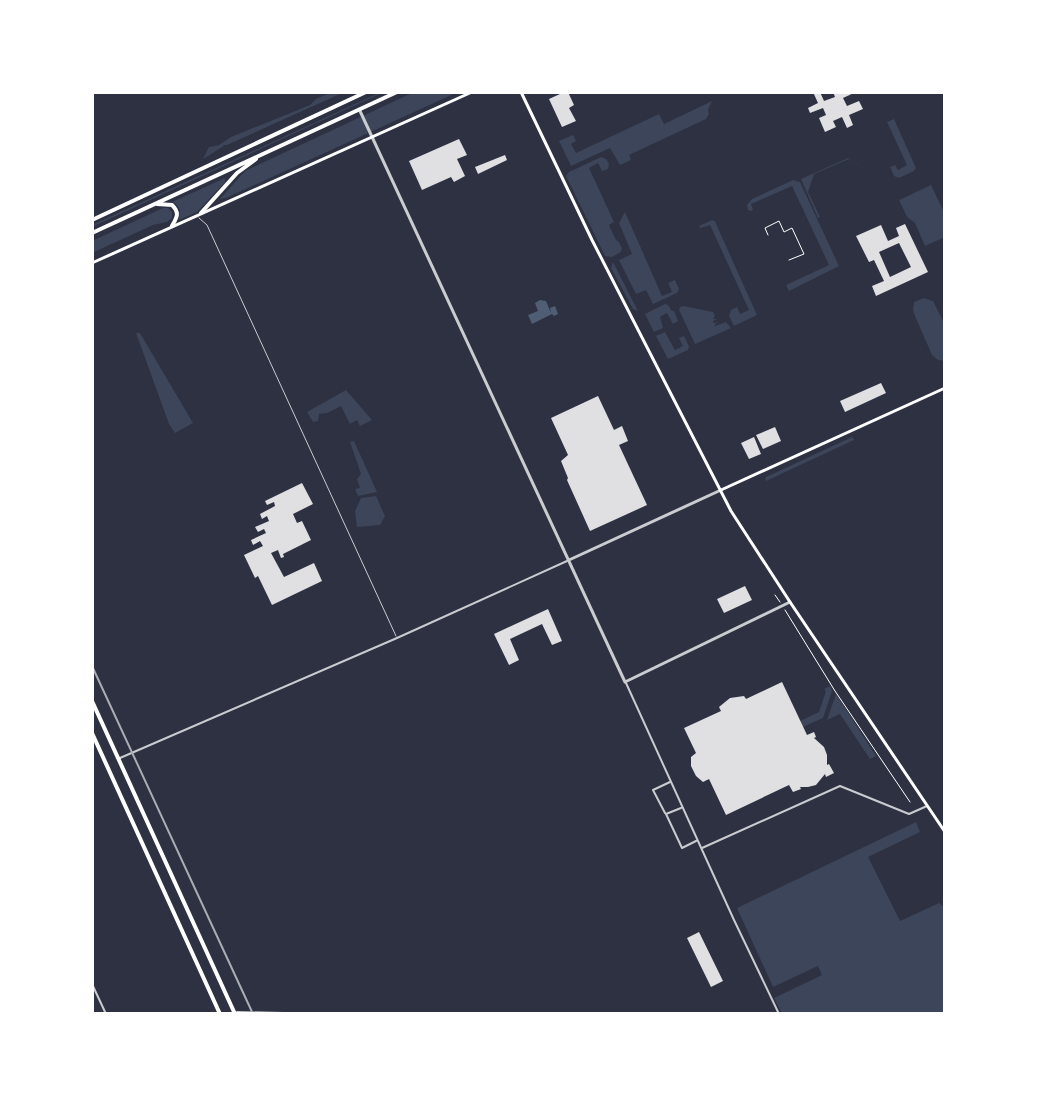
<svg xmlns="http://www.w3.org/2000/svg" width="1037" height="1106" viewBox="0 0 1037 1106" font-family="Barlow,sans-serif">
<style>
.green{fill:#3c4559}
.water{fill:#4f5d75}
.building{fill:#e0e0e3;fill-rule:evenodd}
.lines{fill:none;stroke-linecap:round;stroke-linejoin:round}
.path{stroke:#fff;stroke-width:1}
.service{stroke:#caccd0;stroke-width:1}
.minor{stroke:#caccd0;stroke-width:2}
.tertiary{stroke:#caccd0;stroke-width:3}
.secondary{stroke:#fff;stroke-width:3}
.trunk{stroke:#fff;stroke-width:4}
.tram{stroke:#abadb3;stroke-width:2}
</style>
<rect width="100%" height="100%" fill="#2d3142"/>
<path class="green" d="M332 92H338L340 94 227 145H223L224 146 203 159 209 147 219 145 231 137 310 105 316 99Z
M381 92H384L92 227V225Z
M414 92H458L226 198 220 199 245 171Z
M712 101 708 110 709 114 706 119 629 155 631 160 620 165 610 148 571 166 559 141 573 135 576 141 571 144 576 153 659 114 664 124Z
M894 119 916 168 914 171 899 178 894 176 890 167 895 165 898 170 907 165 887 122Z
M601 157 606 159 609 164 608 169 602 171 598 163 589 168 614 222 609 225 616 240 619 242 622 248 621 252 612 257 605 256 566 176 569 172Z
M848 158 885 183 849 159 814 174 808 192 820 217 818 218 801 179Z
M225 178V182L197 212 179 220 180 210 176 204 172 202Z
M793 180 800 182 839 266 789 291 786 285 829 265 792 186 751 204 753 210 751 211 748 210 747 205 752 199Z
M931 185 945 214V237L925 246 915 223 907 217 899 200Z
M163 208H168L172 212V218L167 222 153 225 92 253V241Z
M625 212 662 296 672 292 668 283 675 280 679 289 677 293 653 304 646 290 636 294 619 260 632 254 619 223Z
M712 220 715 221 717 226 757 315 734 326 729 316 731 310 737 307 740 314 749 310 710 225 700 228 699 226Z
M613 262 638 311 633 309 611 268Z
M924 298 933 301 945 325V361L938 360 932 355 915 316 913 310 914 302Z
M665 304 668 305 672 311H674L678 321 673 324 667 313 660 317 663 328 654 332 645 314Z
M684 306 713 312 715 316 713 319H717L713 321 714 323 719 322 715 324V326L726 322 731 328 695 344 679 310 680 307Z
M665 332 675 350 683 346 679 338 684 336 689 346 688 350 668 359 656 336Z
M136 333H140L193 423 175 433 169 424Z
M346 390 372 420 360 426 357 420 350 424 341 406 327 413 319 414 318 421 313 422 307 412Z
M852 437 854 440 766 481 765 479 766 477Z
M354 441 377 492 358 496 355 489 360 488 357 479 361 474 350 442Z
M376 496 385 516 380 525 357 527 355 511 361 498Z
M830 686 832 691 823 718 803 727 800 721 819 712 826 691 824 689Z
M836 694 876 756 870 759 840 714 827 720Z
M916 822 920 832 868 857 900 921 939 903 945 908V1014H782L774 998 822 975 818 966 773 987 737 908Z"/>
<path class="water" d="M540 300 546 301 551 313 550 308 555 306 558 314 554 316 552 314 532 324 528 315 538 311 535 303Z"/>
<path class="building" d="M559 92H568L574 105 569 108 576 121 562 127 549 99 560 94Z
M813 92H820L824 101 835 97 833 92H856L843 98 847 106 859 101 863 109 849 115 853 125 847 128 842 117 833 121 836 127 825 132 819 118 826 115 823 108 810 113 808 108 818 103Z
M459 139 467 155 457 159 465 176 454 182 451 177 422 190 409 161Z
M505 155 507 160 478 174 475 167Z
M905 224 928 272 876 296 872 286 884 281 874 260 869 262 856 236 881 225 888 241 899 236 896 228ZM899 243 911 267 890 277 879 252Z
M881 383 886 393 845 412 840 401Z
M598 396 614 430 622 426 628 441 619 445 647 505 590 531 567 480 568 478 561 461 568 455 551 418Z
M775 427 781 441 763 449 756 435Z
M754 437 761 454 749 459 741 443Z
M302 483 313 504 293 514 297 523 302 521 311 540 283 554 284 557 281 558 278 550 271 553 284 577 314 563 322 581 272 605 258 576 255 578 244 555 263 546 260 541 253 545 251 540 266 533 264 529 258 532 255 527 269 521 267 516 262 519 260 514 275 506 274 502 267 505 265 501Z
M745 586 752 600 724 613 717 599Z
M548 609 562 641 552 645 542 624 510 639 519 660 509 665 494 634Z
M782 682 807 735 814 732 816 737 814 738 824 747 827 755V765L829 764 834 773 826 777 825 774 816 785 808 787H800L801 789 793 792 789 785 726 815 709 779 703 782 696 776 691 766V757L696 753 684 728 721 711 719 707 730 698 744 696 746 699Z
M699 932 723 981 711 987 687 938Z"/>
<g class="lines">
<path class="path" d="M768 235 765 228 779 221 784 232 792 228 804 254 789 260
M775 595 780 602
M785 610 835 691 910 802"/>
<path class="service" d="M199 218 207 225 396 636"/>
<path class="minor" d="M626 683 734 920 779 1014
M120 758 397 638 567 561
M681 808 666 814 682 848 696 841
M665 813 653 790 670 782
M702 848 840 786 909 814 927 806
M92 984 106 1014
M237 1012 284 1013"/>
<path class="tertiary" d="M360 111 625 682 790 602
M569 560 721 490"/>
<path class="secondary" d="M521 92 592 240 731 511 790 602 945 832
M92 263 472 92
M721 490 945 388"/>
<path class="trunk" d="M157 204 172 205C180 213 177 217 172 226
M201 213 237 173 256 159
M92 220 366 92
M92 233 397 92
M92 701 235 1014
M92 733 220 1014"/>
<path class="tram" d="M92 666 253 1014"/>
</g>
<rect width="1037" height="1106" fill="none" stroke="#ffffff" stroke-width="188"/>
</svg>
